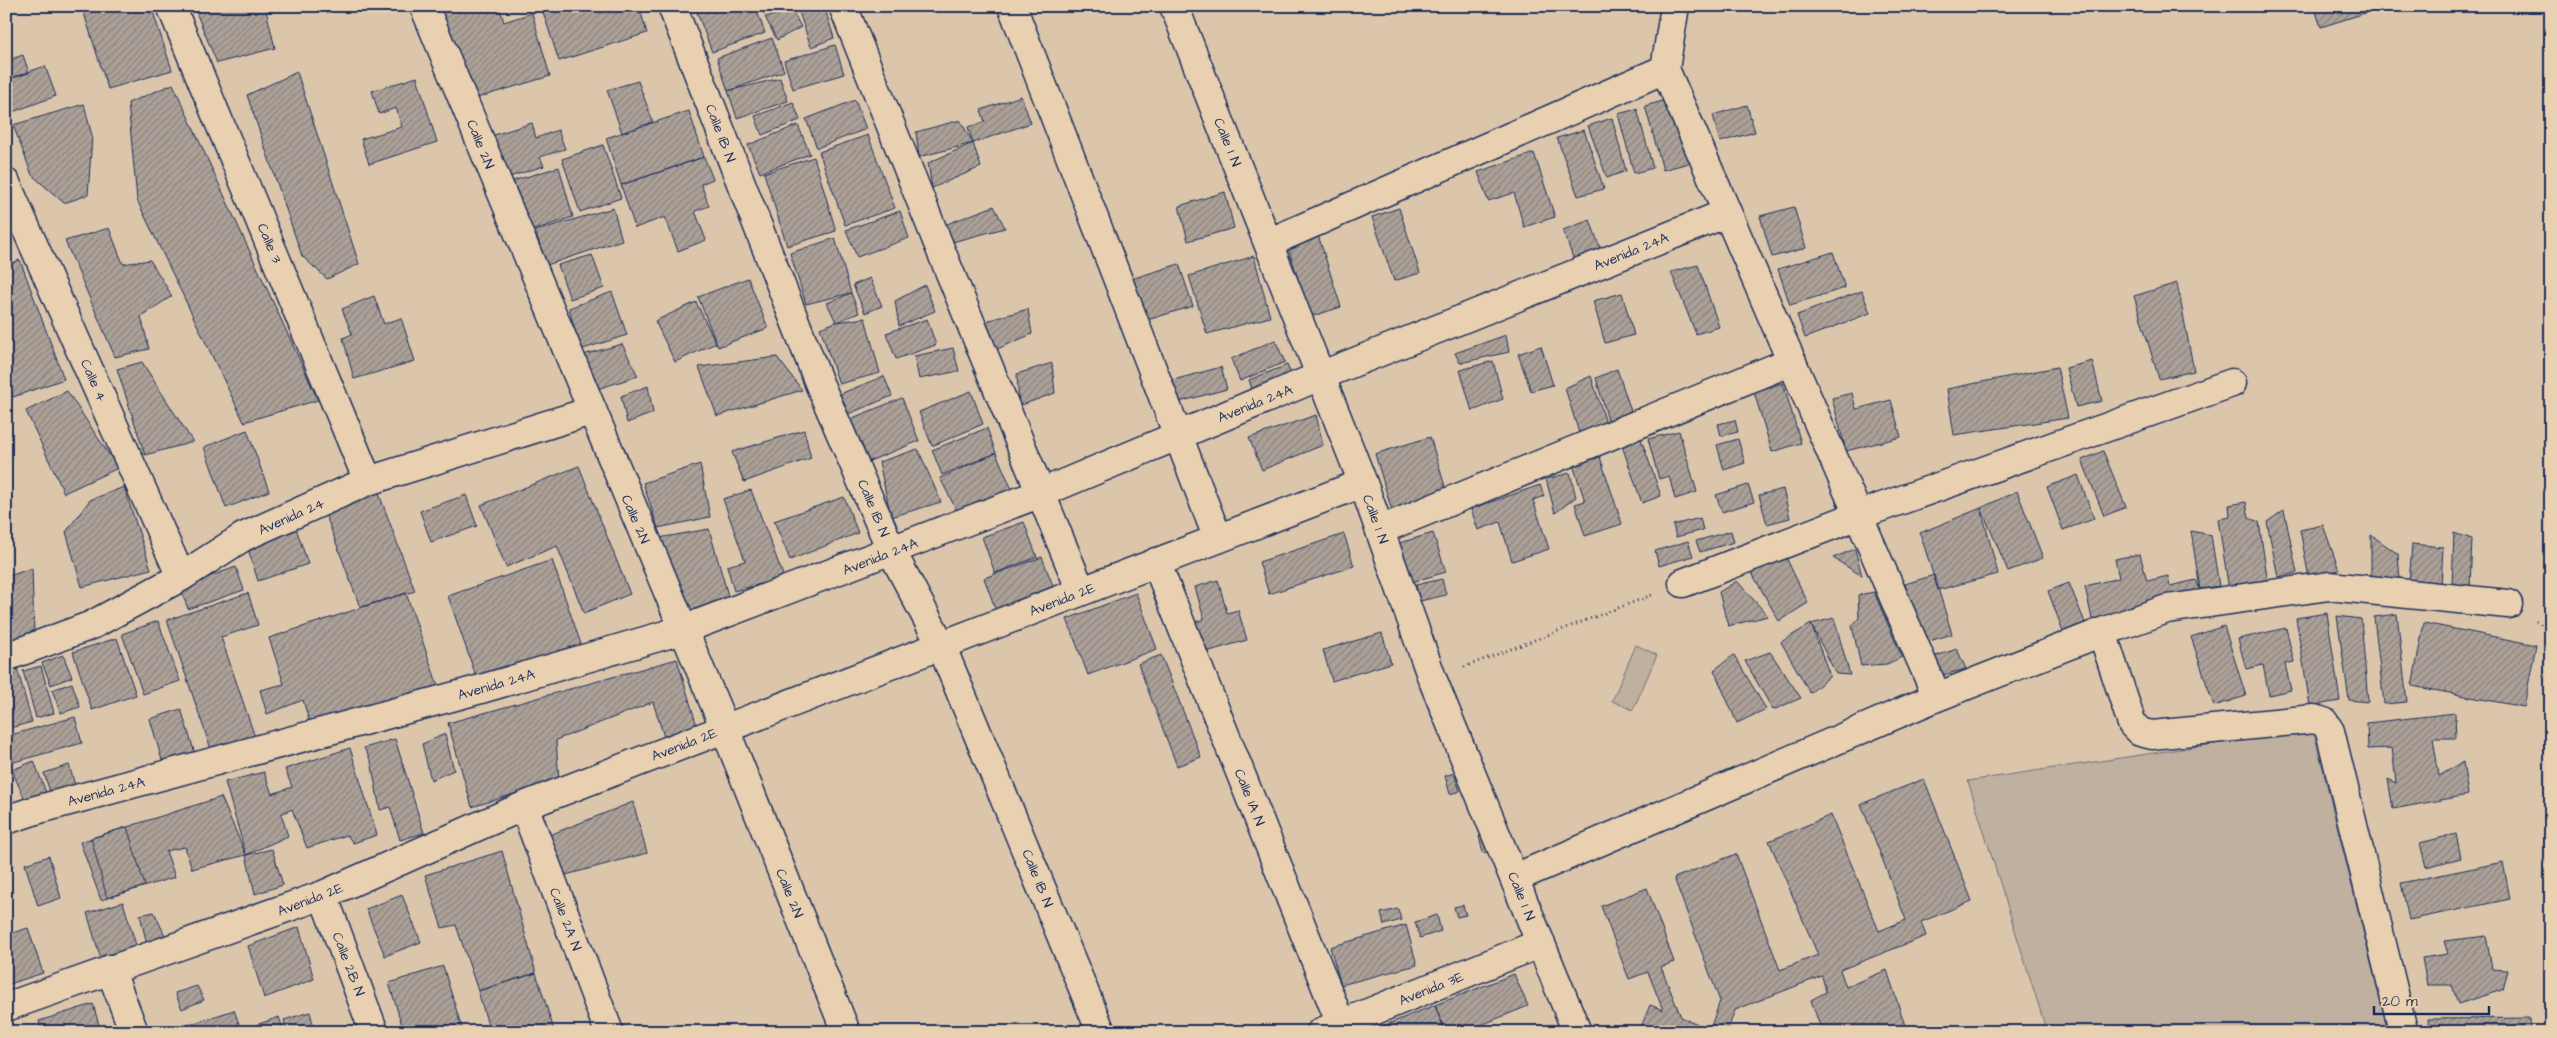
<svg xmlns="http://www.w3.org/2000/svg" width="2557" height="1038" viewBox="0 0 2557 1038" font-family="'Architects Daughter',sans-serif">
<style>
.green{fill:#bfb0a0;stroke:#6d707f}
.building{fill:url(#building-hatch);stroke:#1b2f5e}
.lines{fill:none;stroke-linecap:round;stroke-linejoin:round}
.minor-casing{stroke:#1b2f5e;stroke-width:31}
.path{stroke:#1b2f5e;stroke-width:3;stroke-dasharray:1 4;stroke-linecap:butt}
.minor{stroke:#e8d0b0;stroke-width:28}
.labels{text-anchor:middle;stroke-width:4;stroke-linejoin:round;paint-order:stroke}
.street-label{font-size:14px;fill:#1b2f5e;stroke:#e8d0b0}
</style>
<defs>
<pattern id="building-hatch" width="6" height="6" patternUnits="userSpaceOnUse" patternTransform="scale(1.25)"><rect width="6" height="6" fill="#aca198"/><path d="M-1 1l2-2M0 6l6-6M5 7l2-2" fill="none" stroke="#8b847f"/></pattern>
</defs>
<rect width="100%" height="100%" fill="#dcc6ab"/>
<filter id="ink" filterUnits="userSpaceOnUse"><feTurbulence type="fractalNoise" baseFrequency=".02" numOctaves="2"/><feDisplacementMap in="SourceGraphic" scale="10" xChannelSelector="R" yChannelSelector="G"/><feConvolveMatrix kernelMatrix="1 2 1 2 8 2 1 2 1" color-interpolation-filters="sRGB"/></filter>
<g filter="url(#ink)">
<path class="green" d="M1636 645 1657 655 1633 710 1612 701Z
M2313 729 2388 1032H2047L1968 781Z"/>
<path class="building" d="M151 6 172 70 108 89 82 7Z
M212 6H265L275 48 217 63 196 12Z
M438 6H499L504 22 532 13 550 76 467 101Z
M541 6H639L647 33 559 61Z
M755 6 765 33 712 52 695 7Z
M762 6H791V8L764 14Z
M797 6H824L834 38 811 47Z
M2314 6H2387L2321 27Z
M793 12 801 27 777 40 765 17Z
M772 38 784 71 728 91 717 58Z
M835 45 844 74 793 89 784 61Z
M23 55 29 73 6 80V61Z
M45 66 56 96 7 114 6 80Z
M297 72 359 264 327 279 302 256 247 95Z
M417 77 437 142 369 164 361 139 402 127 396 108 379 114 372 91Z
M780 78 788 101 737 118 728 91Z
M638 81 653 122 622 133 607 90Z
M173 84 318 400 244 422 137 200 128 103Z
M1021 96 1031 123 973 143 968 127 985 122 981 110Z
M1673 98 1692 162 1663 170 1645 106Z
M855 100 866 129 817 148 806 119Z
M793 102 800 120 762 135 755 116Z
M84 104 92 136 88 195 64 203 32 175 13 125Z
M1747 105 1755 132 1720 142 1713 115Z
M1637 109 1653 168 1634 173 1618 114Z
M689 111 704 157 621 185 606 138Z
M1612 118 1626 171 1607 178 1588 126Z
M960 120 973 143 919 157 916 132Z
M532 123 536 138 558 130 565 149 540 157 544 166 506 178 491 136Z
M798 125 810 154 760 173 748 145Z
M1584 130 1604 189 1578 196 1557 138Z
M868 135 895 208 845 225 819 152Z
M973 143 981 167 932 188 928 163Z
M603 145 621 198 580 212 562 159Z
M1534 153 1555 217 1524 227 1514 193 1488 201 1478 172Z
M704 157 713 179 701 184 709 206 695 211 706 240 678 251 665 217 635 228 621 185Z
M814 157 836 231 787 246 764 173Z
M559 167 573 217 522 234 506 183Z
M1225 192 1234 228 1188 241 1179 206Z
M994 206 1005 228 941 245 947 224Z
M1794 207 1806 248 1772 257 1760 216Z
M613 208 622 240 547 265 535 231Z
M1399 208 1420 273 1394 281 1372 217Z
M900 211 909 238 857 257 846 230Z
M1590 220 1604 259 1577 269 1563 230Z
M109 228 123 264 150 260 172 296 141 316 149 349 115 357 65 241Z
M1318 235 1341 307 1310 317 1288 247Z
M835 238 851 293 806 304 790 253Z
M1833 252 1845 288 1790 305 1778 269Z
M592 255 604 288 570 299 558 265Z
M1254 256 1270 317 1207 334 1189 276Z
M20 260 64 379 13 397 6 378V265Z
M1179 264 1193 306 1141 322 1128 280Z
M1698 265 1719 327 1696 334 1671 272Z
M748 278 768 328 718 347 698 297Z
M870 278 882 306 865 313 853 285Z
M2177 283 2194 371 2159 379 2134 296Z
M925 285 935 311 899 326 895 301Z
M1862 291 1870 313 1805 338 1797 315Z
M612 292 627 335 580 350 569 308Z
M851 293 859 313 836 322 827 303Z
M1622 293 1634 335 1605 343 1593 301Z
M374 296 384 324 401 318 415 361 354 379 343 338 352 334 342 309Z
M696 302 716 343 675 362 655 321Z
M1028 309 1032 334 995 350 986 321Z
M865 318 880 373 839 384 820 328 836 322Z
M927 319 936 345 896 359 886 333Z
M1506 335 1509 352 1460 363 1455 353Z
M1275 340 1285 362 1240 381 1231 359Z
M622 344 638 376 594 390 576 357Z
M1541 346 1553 385 1531 391 1518 354Z
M953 348 959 371 919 379 914 356Z
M777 357 802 390 717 416 699 367Z
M1493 361 1503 399 1472 411 1460 370Z
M2092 361 2102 401 2076 407 2066 368Z
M142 362 193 442 145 455 117 369Z
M1052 363 1055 393 1019 406 1017 374Z
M1287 365 1294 381 1255 397 1249 380Z
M1221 367 1227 389 1172 404 1166 382Z
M2057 367 2068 418 1954 435 1947 389Z
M1617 369 1631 411 1608 420 1596 378Z
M884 376 892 396 848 414 840 394Z
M1591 376 1607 426 1579 433 1565 388Z
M1783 383 1801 443 1772 452 1754 392Z
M648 386 653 413 627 423 621 396Z
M67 391 118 468 64 493 26 411Z
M971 391 983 424 932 446 919 412Z
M1852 393 1856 409 1891 400 1901 437 1846 451 1832 398Z
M902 398 919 441 867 462 850 419Z
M1316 415 1323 445 1262 470 1249 438Z
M1735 420 1738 432 1721 436 1718 424Z
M987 428 996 453 942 475 932 450Z
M247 430 269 491 226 508 204 447Z
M804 430 811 458 744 482 732 452Z
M1679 431 1697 492 1675 499 1669 476 1659 479 1648 439Z
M1640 436 1661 496 1642 503 1621 443Z
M1430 437 1447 493 1392 511 1375 454Z
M1738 439 1745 463 1724 470 1717 445Z
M918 449 941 502 891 517 879 462Z
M2103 451 2126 507 2104 516 2082 460Z
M996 453 1014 494 960 517 940 478Z
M1600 457 1622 524 1585 536 1575 504 1585 501 1573 465Z
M700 464 710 517 658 528 643 483Z
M579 466 630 594 584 613 557 546 506 567 481 505Z
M1570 473 1576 497 1555 513 1546 479Z
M2078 475 2094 519 2063 530 2047 487Z
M1540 485 1544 496 1533 500 1549 549 1512 561 1500 522 1478 530 1471 509Z
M1748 485 1754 502 1722 512 1716 495Z
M124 487 151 569 82 587 66 532 90 500Z
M1783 489 1790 518 1767 524 1759 495Z
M751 490 784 578 734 591 727 566 745 561 723 499Z
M378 491 415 591 360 607 325 513Z
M2017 491 2043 558 2008 571 1981 508Z
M466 495 477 526 431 542 420 511Z
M844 497 858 533 790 560 774 521Z
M2246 502 2249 518 2259 522 2268 584 2229 590 2218 519 2230 517 2229 505Z
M1981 508 1998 574 1938 590 1920 533Z
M2284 510 2297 573 2278 577 2267 522Z
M1700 518 1703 530 1676 537 1673 525Z
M1024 522 1037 557 995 573 982 537Z
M295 525 308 564 258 581 246 542Z
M2323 525 2339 570 2309 578 2300 530Z
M709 529 729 599 687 612 659 538Z
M1731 531 1734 542 1700 552 1696 541Z
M2191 531 2211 535 2219 586 2200 589Z
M1433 533 1446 572 1412 582 1399 543Z
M2454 533 2472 539 2470 586H2452Z
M1344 534 1354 566 1269 594 1259 562Z
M2371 535 2398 554 2400 581 2371 575Z
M1688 541 1693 556 1659 566 1655 551Z
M2412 544 2443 547 2441 587 2409 585Z
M1781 547 1808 603 1779 621 1749 568Z
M1855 549 1862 576 1833 558Z
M2140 554 2147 581 2168 576 2170 586 2196 580 2200 589 2201 601 2093 624 2085 586 2119 578 2115 559Z
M1042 557 1055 591 997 613 984 578Z
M552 560 582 647 478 682 448 596Z
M236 567 244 590 188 609 180 587Z
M32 568 34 635 6 643V577Z
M1934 575 1952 634 1923 643 1905 584Z
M1442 579 1446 595 1420 601 1416 585Z
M1218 580 1227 613 1238 610 1247 640 1203 653 1193 623 1204 619 1195 587Z
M1737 581 1768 616 1728 626 1719 592Z
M2069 583 2086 625 2064 634 2048 591Z
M1874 592 1902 657 1887 664 1861 666 1852 626 1859 618 1858 595Z
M248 593 258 625 221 637 258 746 215 761 167 620Z
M406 593 439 689 312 731 303 700 267 714 260 690 284 684 269 638Z
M1136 593 1157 649 1088 675 1067 619Z
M2327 613 2340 701 2310 706 2296 618Z
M2397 614 2407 702 2384 704 2374 617Z
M2337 616 2361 619 2368 702 2349 700Z
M1834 618 1850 675 1836 674 1811 624Z
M158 621 180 681 143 694 122 634Z
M2424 623 2536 645 2524 707 2412 686Z
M1811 624 1830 676 1810 693 1781 642Z
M2224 626 2246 696 2214 706 2191 637Z
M2286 628 2294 662 2285 664 2291 690 2269 695 2263 665 2246 669 2238 639Z
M1382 633 1391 663 1332 681 1323 650Z
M117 638 136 695 92 710 73 652Z
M1957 649 1966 669 1939 676 1933 657Z
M1770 652 1801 698 1773 710 1745 661Z
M63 655 72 677 51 685 42 663Z
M1161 655 1201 757 1177 766 1138 664Z
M1734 655 1766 709 1737 723 1714 670Z
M677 659 699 733 666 743 653 702 556 740 559 780 472 807 448 723Z
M41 666 54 713 36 718 23 671Z
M17 668 32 722 6 729V672Z
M72 683 80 707 61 713 52 690Z
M181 709 198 763 166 774 150 719Z
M2455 713 2456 738H2433L2439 776 2463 762 2468 795 2393 809 2388 779 2396 783 2392 748 2368 749 2367 723Z
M75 717 82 743 14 762 7 736Z
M445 734 454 770 431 780 422 744Z
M395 739 424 833 400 840 390 807 380 810 371 761 364 748Z
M350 748 377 835 353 843 347 835 307 848 292 809 281 814 288 836 246 855 225 782 264 772 272 794 292 787 285 769Z
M34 761 47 795 26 803 12 770Z
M69 765 75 785 50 792 44 773Z
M1454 773 1460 791 1450 794 1445 776Z
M1924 779 1972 901 1921 922 1926 936 1840 970 1846 987 1887 970 1907 1032H1822L1811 1000 1826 992 1822 976 1735 1010 1727 1032H1639L1650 1005 1663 1010 1648 972 1629 979 1601 906 1647 888 1674 962 1661 967 1681 1017 1710 1029 1720 1001 1674 878 1736 854 1780 970 1818 955 1769 841 1831 815 1879 931 1906 920 1861 804Z
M221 797 246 855 192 869 185 847 166 851 175 877 101 900 80 842Z
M633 802 647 853 562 876 547 836Z
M127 827 145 886 107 898 91 838Z
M2456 834 2461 858 2426 867 2420 843Z
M1489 835 1492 851 1483 853 1479 836Z
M272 849 283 885 255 894 246 855Z
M502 851 536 973 478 991 456 925 442 928 425 875Z
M49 856 61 898 38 906 25 864Z
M2503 862 2510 899 2409 920 2401 883Z
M402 895 421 942 385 956 366 909Z
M123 902 139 955 103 966 87 913Z
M1463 905 1466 915 1457 917 1454 907Z
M1398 909 1401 920 1384 925 1381 913Z
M154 912 170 946 149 953 140 915Z
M1437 915 1441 931 1420 938 1415 922Z
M1406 925 1417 965 1341 985 1330 947Z
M299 927 314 979 264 998 248 946Z
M28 928 43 973 6 985V935Z
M2486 936 2492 969 2508 970 2503 990 2458 1004 2452 985H2427L2422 958 2448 954 2444 941Z
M443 966 463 1032H404L389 983Z
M536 973 554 1030 490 1032 478 991Z
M1514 974 1528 1006 1464 1032H1445L1435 1005Z
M197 986 204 1000 182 1009 175 993Z
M93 1004 101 1032H42L39 1021Z
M1435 1005 1445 1032H1368Z
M234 1010 242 1032H166Z
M310 1012 315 1032H287L284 1020Z
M279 1017 284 1032H258L256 1025Z
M2529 1018 2530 1032H2429L2428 1019Z"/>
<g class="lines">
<defs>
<path id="minor" d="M171 6 368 481
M424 6 725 729 846 1032
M672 6 819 383 892 552 941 645 1101 1032
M843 6 941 251 1081 591
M1012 6 1218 539
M1174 6 1363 483 1432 678 1577 1032
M1675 6 1665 69 1937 697
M6 183 181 577
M1268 243 1665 69
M1380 530 1792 361
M1156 562 1344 1032
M1683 583 1859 515 2232 383
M2102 632 2132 724 2140 732 2152 735 2314 719 2324 722 2330 731 2403 1030
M6 657 92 625 181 577 243 537 368 481 591 411
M524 806 609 1032
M6 820 36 810 481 689 682 630 1041 493 1320 376 1727 213
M1515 878 1937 697 2102 632 2167 609 2329 586 2508 604
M323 895 374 1032
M110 969 134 1032
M6 1007 323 895 524 806 1363 483
M1321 1032 1541 943"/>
</defs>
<use href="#minor" class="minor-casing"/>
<path class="path" d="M2536 621 2551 631
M1464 667 1652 595"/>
<use href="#minor" class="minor"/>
</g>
</g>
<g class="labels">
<g class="street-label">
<text transform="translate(721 133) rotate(69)" y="5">Calle 1B N</text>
<text transform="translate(1228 142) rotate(68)" y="5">Calle 1 N</text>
<text transform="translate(481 144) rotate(68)" y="5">Calle 2N</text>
<text transform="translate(270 243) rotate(67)" y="5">Calle 3</text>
<text transform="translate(1631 251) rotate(-22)" y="5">Avenida 24A</text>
<text transform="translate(94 380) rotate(66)" y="5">Calle 4</text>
<text transform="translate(1255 403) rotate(-22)" y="5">Avenida 24A</text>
<text transform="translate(874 508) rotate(67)" y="5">Calle 1B N</text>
<text transform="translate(291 516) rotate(-24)" y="5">Avenida 24</text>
<text transform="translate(636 519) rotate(67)" y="5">Calle 2N</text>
<text transform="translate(1376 519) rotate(70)" y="5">Calle 1 N</text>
<text transform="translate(880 556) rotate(-21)" y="5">Avenida 24A</text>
<text transform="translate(1062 599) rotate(-21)" y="5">Avenida 2E</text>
<text transform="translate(496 684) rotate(-16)" y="5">Avenida 24A</text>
<text transform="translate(684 744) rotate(-21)" y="5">Avenida 2E</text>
<text transform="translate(106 791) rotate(-15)" y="5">Avenida 24A</text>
<text transform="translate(1250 797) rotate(68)" y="5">Calle 1A N</text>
<text transform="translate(1038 878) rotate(68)" y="5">Calle 1B N</text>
<text transform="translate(790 893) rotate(68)" y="5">Calle 2N</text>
<text transform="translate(1522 896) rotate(68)" y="5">Calle 1 N</text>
<text transform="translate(310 899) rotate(-21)" y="5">Avenida 2E</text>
<text transform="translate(566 919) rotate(69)" y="5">Calle 2A N</text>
<text transform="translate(349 964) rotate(69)" y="5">Calle 2B N</text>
<text transform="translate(1431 988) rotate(-22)" y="5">Avenida 3E</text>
</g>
</g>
<rect width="2557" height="1038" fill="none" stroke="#e8d0b0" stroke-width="25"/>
<rect x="12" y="12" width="2532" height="1013" fill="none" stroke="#1b2f5e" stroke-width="2" filter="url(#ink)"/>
<path d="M2374 1006v8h115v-8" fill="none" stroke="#1b2f5e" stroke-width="2.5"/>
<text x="2382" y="1006" font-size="15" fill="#1b2f5e" stroke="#e8d0b0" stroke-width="4" paint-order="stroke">20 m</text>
</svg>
